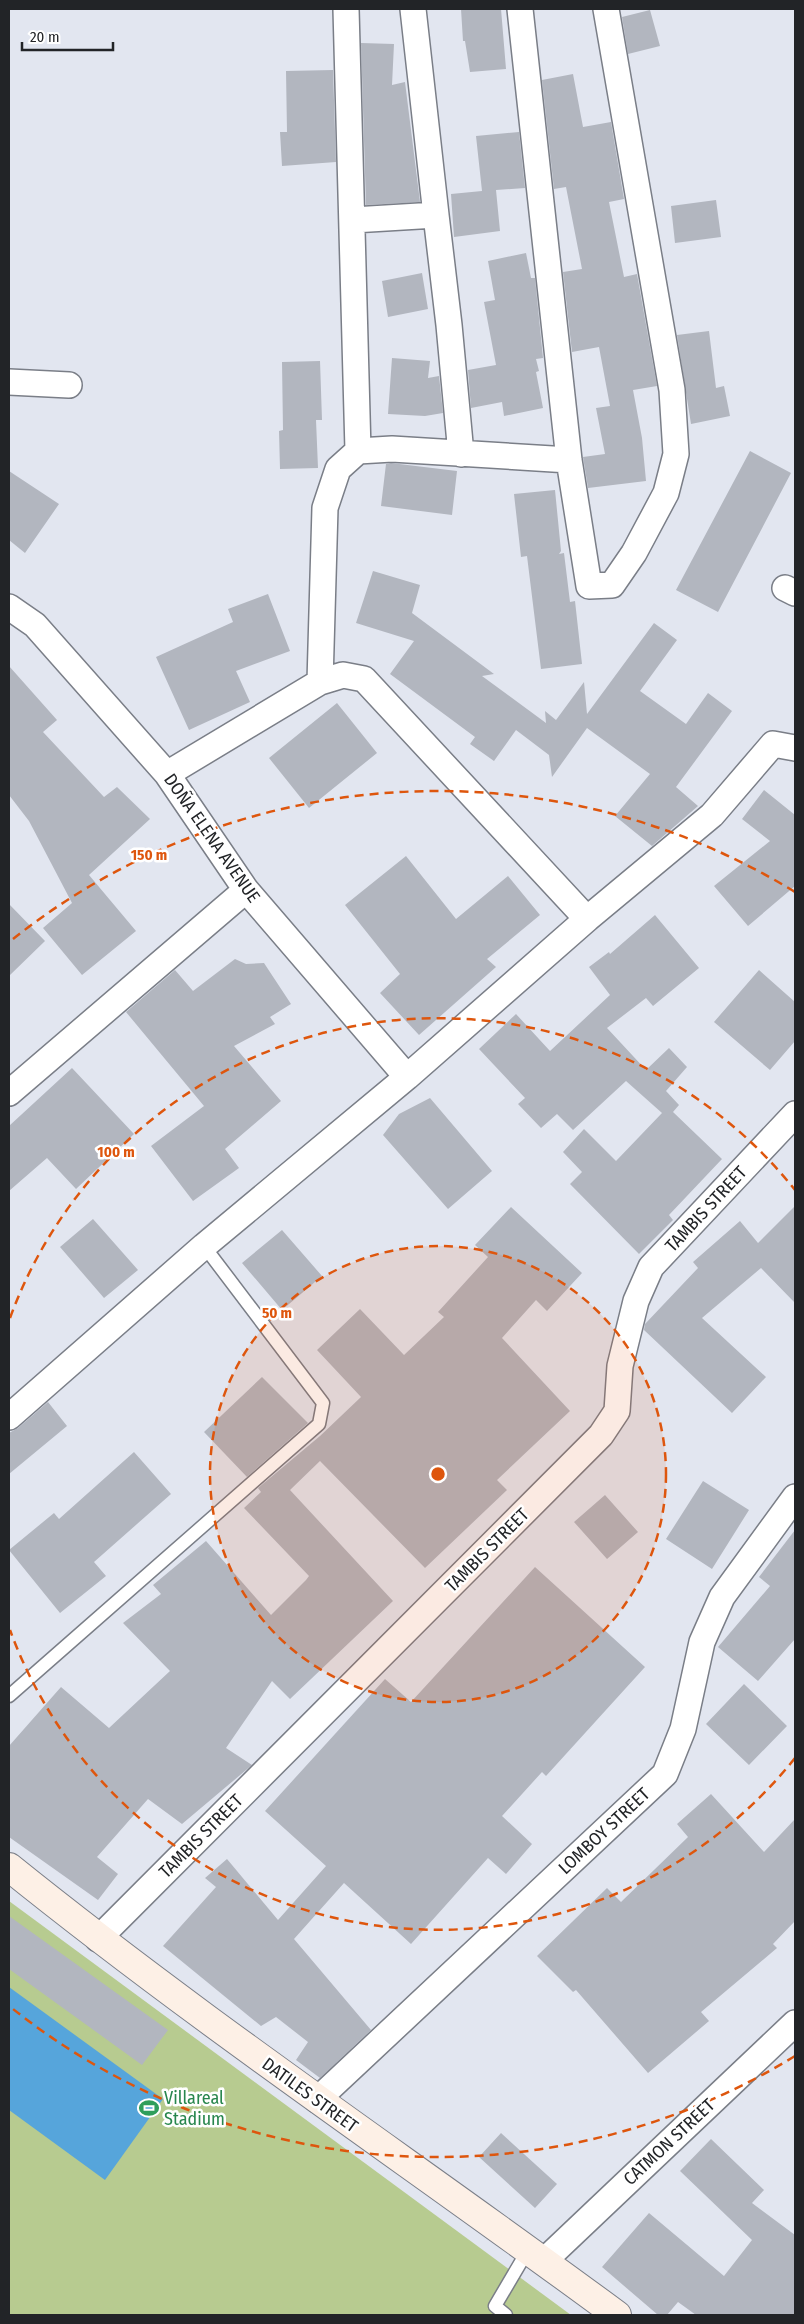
<svg xmlns="http://www.w3.org/2000/svg" width="804" height="2324" viewBox="0 0 804 2324" font-family="'Fira Sans Condensed',sans-serif">
<style>
.green{fill:#b7cb90}
.water{fill:#56a5db}
.building{fill:#b2b6bf}
.lines{fill:none;stroke-linecap:round;stroke-linejoin:round}
.lane-casing{stroke:#7a7e87;stroke-width:15}
.street-casing{stroke:#7a7e87;stroke-width:28}
.secondary-casing{stroke:#7a7e87;stroke-width:30}
.lane{stroke:#fff;stroke-width:12}
.street{stroke:#fff;stroke-width:25}
.secondary{stroke:#fdf0e6;stroke-width:28}
.ring{fill:none;stroke:#de560d;stroke-width:2.5;stroke-dasharray:9 6}
.labels{text-anchor:middle;stroke-width:5;stroke-linejoin:round;paint-order:stroke}
.street-label{font-size:18px;fill:#222427;stroke:#fff}
.leisure-label{font-size:18px;fill:#27864d;stroke:#fff;text-anchor:start}
.centre{fill:#de560d;stroke:#fff;stroke-width:2.5}
.ring-label{font-size:15px;text-anchor:middle;font-weight:bold;fill:#de560d;stroke:#fff;stroke-width:5;stroke-linejoin:round;paint-order:stroke}
</style>
<rect width="100%" height="100%" fill="#e2e6f0"/>
<path class="green" d="M9 1901 571 2315H9Z"/>
<path class="water" d="M9 1987 163 2099 105 2180 9 2110Z"/>
<path class="building" d="M461 9H501L506 69 470 72 465 41H463Z
M650 10 660 46 628 54 622 17Z
M361 43 394 44 392 85 405 82 420 202 366 205Z
M333 70 336 162 282 166 280 132H287L286 71Z
M573 74 583 127 611 122 624 199 609 202 624 277 637 274 657 386 633 390 642 438 646 481 588 488 583 457 605 454 596 408 610 406 599 347 572 352 563 272 582 269 566 187 554 189 542 80Z
M519 132 525 188 496 190 500 231 454 237 451 194 482 191 476 136Z
M716 200 721 237 675 243 671 206Z
M526 253 531 278H535L543 358 536 359 539 371 536 372 543 408 504 416 502 402 471 408 468 370 496 365 484 302 495 300 488 261Z
M422 273 428 309 388 317 382 281Z
M709 331 716 388 724 386 730 416 691 424 677 335Z
M392 358 430 361 428 378 439 376 443 413 425 416 388 414Z
M320 361 322 420H316L318 468 280 469 279 431 283 430 282 362Z
M750 451 791 473 718 612 676 590Z
M391 463 457 471 452 515 381 506 386 464Z
M9 471 59 504 25 553 9 540Z
M555 490 561 551 559 554 564 553 570 602 575 601 582 664 541 669 527 556 521 557 514 494Z
M373 571 420 585 412 613 494 674 482 676 546 723 545 711 556 720 584 682 587 714 654 623 677 640 640 691 686 724 708 693 732 711 676 787 698 806 652 846 615 816 650 774 587 728 552 777 549 755 516 730 494 761 470 744 475 737 390 674 414 641 356 623Z
M268 594 290 651 236 671 250 702 189 730 156 657 233 622 228 609Z
M9 666 57 720 43 732 104 797 117 787 150 819 89 875 136 931 82 975 43 928 72 903 29 821 9 795Z
M337 703 377 753 309 808 269 758Z
M764 790 795 815V886L748 926 714 886 770 841 742 819Z
M406 856 456 919 508 876 540 915 487 959 496 967 419 1035 380 993 400 974 345 905Z
M9 904 45 941 9 976Z
M655 915 699 968 653 1006 646 998 607 1028 646 1070 669 1048 687 1067 666 1091 679 1105 673 1112 722 1159 669 1215 673 1220 639 1254 570 1184 582 1172 563 1152 584 1129 616 1161 662 1113 626 1081 573 1130 557 1114 541 1128 518 1104 525 1098 479 1049 516 1014 550 1051 610 995 589 967 609 952 610 954Z
M235 959 246 964 264 963 291 1004 270 1017 275 1024 234 1046 281 1101 225 1149 239 1168 193 1201 151 1146 204 1106 126 1012 175 970 193 991Z
M759 970 795 1002V1041L770 1070 714 1022Z
M72 1068 134 1134 76 1189 47 1158 9 1191V1126Z
M430 1098 492 1171 448 1209 383 1135 399 1114Z
M795 1206V1303L761 1268 702 1318 766 1377 732 1413 644 1330 645 1324 698 1268 693 1262 740 1221 758 1243Z
M511 1207 582 1273 547 1311 536 1300 502 1338 570 1411 497 1480 507 1490 425 1568 320 1461 290 1490 393 1601 290 1699 272 1681 226 1748 252 1765 182 1824 148 1799 97 1857 118 1874 98 1900 9 1837V1746L61 1687 109 1728 170 1671 123 1623 161 1594 153 1585 206 1541 271 1615 306 1580 309 1576 244 1508 261 1492 258 1488 320 1436 361 1397 317 1350 360 1309 404 1355 444 1317 438 1312 488 1257 475 1245Z
M93 1219 138 1270 104 1298 60 1247Z
M282 1230 322 1276 282 1310 242 1263Z
M262 1377 308 1423 247 1477 204 1432Z
M48 1402 67 1426 9 1474V1433L18 1428Z
M134 1452 171 1494 94 1562 106 1576 60 1613 9 1550 54 1513 59 1519Z
M703 1481 749 1510 712 1569 666 1539Z
M605 1495 638 1532 607 1559 574 1522Z
M795 1530V1639L758 1681 718 1647 770 1586 759 1577Z
M535 1567 645 1667 546 1776 542 1772 502 1816 532 1844 506 1874 488 1858 411 1944 344 1883 294 1939 371 2030 320 2078 296 2060 308 2042 276 2017 261 2026 163 1946 216 1887 205 1878 227 1859 278 1920 326 1866 265 1811 385 1679 411 1702Z
M744 1684 787 1726 749 1765 706 1724Z
M711 1794 764 1852 795 1819V1921L773 1944 777 1948 701 2012 709 2021 648 2073 576 1990 573 1992 537 1956 607 1888 621 1902 688 1837 677 1824Z
M9 1916 168 2030 142 2065 9 1969Z
M501 2133 557 2184 535 2208 479 2157Z
M711 2139 764 2190 752 2203 795 2235V2315H696L678 2302 667 2315H658L602 2267 649 2213 724 2276 752 2240 680 2171Z"/>
<g class="lines">
<defs>
<path id="lane" d="M9 1696 319 1424 323 1403 204 1246
M506 2315 495 2306 528 2250"/>
<path id="street" d="M346 9 358 451
M520 9 569 460 589 586 612 585 634 553 666 493 676 454 672 390 606 9
M436 215 449 325 461 454
M353 220 436 215 413 9
M9 382 69 385
M785 588 795 593
M9 607 35 625 167 774 246 890 407 1077
M320 682 325 508 338 469 358 451 392 449 569 460
M167 774 320 682 343 675 364 679 587 919
M9 1093 246 890
M9 1417 204 1246 407 1077 587 919 712 815 773 744 795 748
M98 1939 601 1435 617 1411 620 1366 636 1301 651 1267 795 1114
M317 2100 665 1774 683 1729 702 1642 722 1597 795 1497
M544 2261 795 2023"/>
<path id="secondary" d="M9 1867C205 2025 414 2165 617 2315"/>
</defs>
<use href="#lane" class="lane-casing"/>
<use href="#street" class="street-casing"/>
<use href="#secondary" class="secondary-casing"/>
<use href="#lane" class="lane"/>
<use href="#street" class="street"/>
<use href="#secondary" class="secondary"/>
</g>
<circle cx="438" cy="1474" r="228" fill="#de560d" fill-opacity=".12"/>
<g class="ring">
<circle cx="438" cy="1474" r="228"/>
<path d="M795 1758A456 456 0 0 1 10 1630M10 1318A456 456 0 0 1 795 1190"/>
<path d="M795 2056A683 683 0 0 1 13 2009M13 939A683 683 0 0 1 795 892"/>
</g>
<defs>
<symbol id="stadium-bare" viewBox="-9 -9 18 18"><path d="M0-5a6.5 5 0 1 0 0 10a6.5 5 0 1 0 0-10ZM-3.5-1.8h7v3.6h-7Z" fill="#2e9e5b" stroke="#fff" stroke-width="2.5" paint-order="stroke"/></symbol>
</defs>
<g fill-rule="evenodd">
<use href="#stadium-bare" x="135" y="2094" width="28" height="28"/>
</g>
<g class="labels">
<g class="street-label">
<text transform="translate(212 838) rotate(55)" y="6">DOÑA ELENA AVENUE</text>
<text transform="translate(706 1209) rotate(-47)" y="6">TAMBIS STREET</text>
<text transform="translate(487 1550) rotate(-45)" y="6">TAMBIS STREET</text>
<text transform="translate(604 1831) rotate(-43)" y="6">LOMBOY STREET</text>
<text transform="translate(201 1836) rotate(-45)" y="6">TAMBIS STREET</text>
<text transform="translate(310 2095) rotate(36)" y="6">DATILES STREET</text>
<text transform="translate(669 2142) rotate(-43)" y="6">CATMON STREET</text>
</g>
<g class="leisure-label">
<text x="164" y="2104">Villareal<tspan x="164" dy="21">Stadium</tspan></text>
</g>
</g>
<circle cx="438" cy="1474" r="8" class="centre"/>
<g class="ring-label">
<text x="149" y="860">150 m</text>
<text x="116" y="1157">100 m</text>
<text x="277" y="1318">50 m</text>
</g>
<rect width="804" height="2324" fill="none" stroke="#222427" stroke-width="20"/>
<path d="M22 42v8h91v-8" fill="none" stroke="#222427" stroke-width="2.5"/>
<text x="30" y="42" font-size="15" fill="#222427" stroke="#ffffff" stroke-width="4" paint-order="stroke">20 m</text>
</svg>
